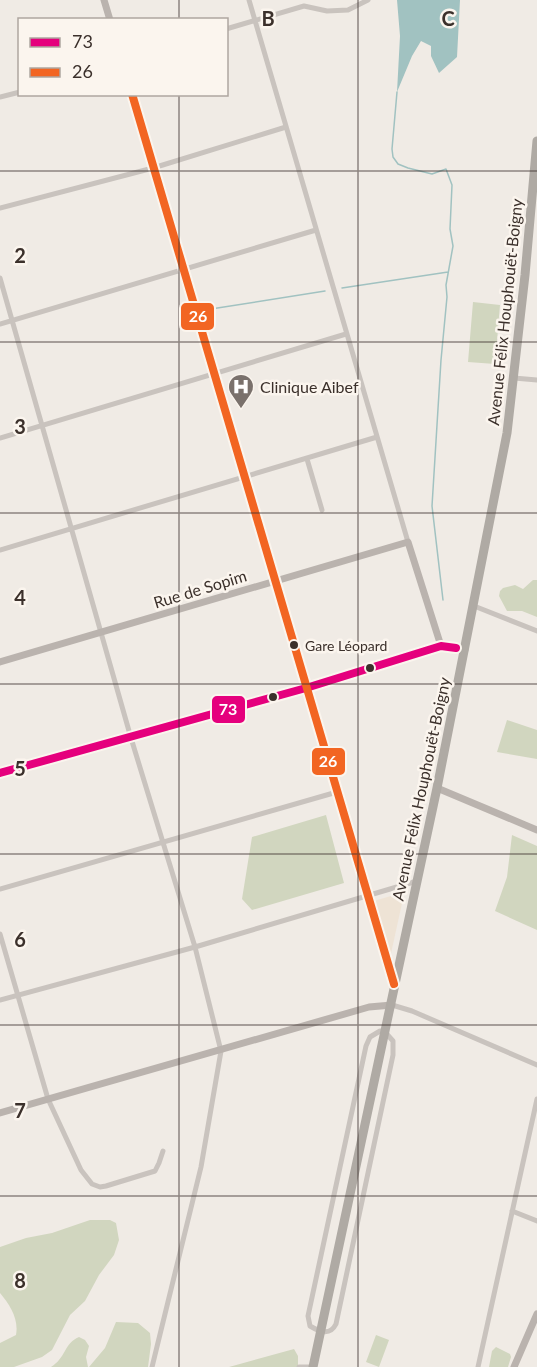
<svg xmlns="http://www.w3.org/2000/svg" width="537" height="1367" viewBox="0 0 537 1367" font-family="Lato,sans-serif">
<style>
.green{fill:#d1d6bf}
.plaza{fill:#eee3d5}
.water{fill:#a1c2c1}
.lines{fill:none;stroke-linecap:round;stroke-linejoin:round}
.stream{stroke:#a1c2c1;stroke-width:1.5}
.street{stroke:#c9c3be;stroke-width:5}
.secondary{stroke:#bab3ae;stroke-width:7}
.highway{stroke:#afaaa4;stroke-width:9}
.bus-1-casing{stroke:#fbf5ee;stroke-width:12}
.bus-2-casing{stroke:#fbf5ee;stroke-width:12}
.bus-1{stroke:#e5007d;stroke-width:8}
.bus-2{stroke:#f26522;stroke-width:8}
.grid{fill:none;stroke:#3b302b;stroke-width:1.5;stroke-opacity:0.55}
.bus-dot{fill:#3b302b;stroke:#fbf5ee;stroke-width:2}
.labels{text-anchor:middle;stroke-width:5;stroke-linejoin:round;paint-order:stroke}
.bus-label{font-size:14px;fill:#3b302b;stroke:#fbf5ee;text-anchor:start}
.street-label{font-size:16px;fill:#3b302b;stroke:#fbf5ee}
.poi-label{font-size:16px;fill:#3b302b;stroke:#fbf5ee;text-anchor:start}
.grid-label{font-size:20px;text-anchor:middle;font-weight:bold;fill:#3b302b;stroke:#fbf5ee;stroke-width:5;stroke-linejoin:round;paint-order:stroke}
.line-badge{stroke:#fbf5ee;stroke-width:2}
.badge-label{font-size:16px;text-anchor:middle;font-weight:bold;fill:#fff}
</style>
<rect width="100%" height="100%" fill="#f0ebe5"/>
<path class="green" d="M473 302 500 305 495 364 468 362Z
M533 580H537V617L522 611H507L499 596 500 591 503 588 515 585 523 589Z
M507 720 537 730V759L497 752Z
M326 815 344 883 252 910 242 899 252 837Z
M512 835 537 846V930L495 911 507 877Z
M90 1220H110L116 1223 119 1240 114 1255 99 1275 85 1301 70 1315 52 1350 42 1357 14 1367H0V1343L16 1335C19 1319 10 1305 0 1293V1247L26 1238 52 1233Z
M116 1322 138 1323 150 1333 151 1344 148 1367H89L105 1348Z
M376 1335 389 1340 379 1367 366 1362Z
M79 1337 85 1340 89 1346 86 1357 88 1367H51C66 1358 64 1343 79 1337Z
M496 1347 510 1354 511 1357 508 1367H489L492 1351Z
M294 1349 298 1356V1367H229Z"/>
<path class="plaza" d="M401 893 404 894 390 958 374 901Z"/>
<path class="water" d="M397 0H460L457 57 439 73 431 56V46L421 41 412 56 397 92 400 36Z"/>
<g class="lines">
<path class="stream" d="M397 92 392 149 393 157 398 164 408 168 432 174 446 169 452 185 450 229 453 246 446 285 447 297 441 360 432 506 443 600
M342 288 448 272
M211 309 325 291"/>
<path class="street" d="M249 0 408 542
M226 29 304 6 327 11 348 10 368 0
M0 97 20 92
M0 208 153 168 286 127
M0 278 131 738 195 947 221 1051 201 1167 152 1367
M0 324 316 230
M514 378 537 380
M0 438 346 334
M307 459 322 510
M0 550 377 437
M474 606 537 631
M0 773 306 688 441 646
M0 889 337 792
M0 934 48 1099 81 1170 92 1184 100 1187 106 1186 155 1171 159 1163 163 1151
M0 1000 195 947 417 881
M392 1005 412 1011 537 1065
M380 1031 385 1032 393 1041V1055L336 1324C330 1336 320 1332 310 1326L308 1316 366 1046 370 1037Z
M512 1211 537 1221
M299 1367H313
M478 1367 537 1099"/>
<path class="secondary" d="M104 0 110 20
M132 94 394 984
M0 662 408 542 441 646 465 650
M437 788 537 830
M0 1113 369 1007 392 1005
M514 1367 537 1314"/>
<path class="highway" d="M313 1367 437 788 507 433 525 275 537 141"/>
<defs>
<path id="bus-1" d="M0 773 306 688 441 646 456 648"/>
<path id="bus-2" d="M132 94 394 984"/>
</defs>
<use href="#bus-1" class="bus-1-casing"/>
<use href="#bus-2" class="bus-2-casing"/>
<use href="#bus-1" class="bus-1"/>
<use href="#bus-2" class="bus-2"/>
</g>
<path class="grid" d="M179 0V20M358 0V1367M179 94V1367M0 171H537M0 342H537M0 513H537M0 684H537M0 854H537M0 1025H537M0 1196H537"/>
<defs>
<symbol id="hospital-pin" viewBox="-11 -11 22 30"><path d="M0 17L-7.5 6A9.5 9.5 0 1 1 7.5 6Z" fill="#7a716c" stroke="#fbf5ee"/><path d="M-5-5h3v3.5h4V-5h3V5h-3V1.5h-4V5h-3Z" fill="#fff"/></symbol>
</defs>
<g fill-rule="evenodd">
<use href="#hospital-pin" x="226" y="372" width="30" height="40"/>
</g>
<g class="bus-dot">
<circle cx="294" cy="645" r="5"/>
<circle cx="370" cy="668" r="5"/>
<circle cx="273" cy="697" r="5"/>
</g>
<g class="labels">
<g class="bus-label">
<text x="305" y="651">Gare Léopard</text>
</g>
<g class="street-label">
<text transform="translate(505 312) rotate(-84)" y="6">Avenue Félix Houphouët-Boigny</text>
<text transform="translate(200 589) rotate(-17)" y="6">Rue de Sopim</text>
<text transform="translate(421 789) rotate(-78)" y="6">Avenue Félix Houphouët-Boigny</text>
</g>
<g class="poi-label">
<text x="260" y="393">Clinique Aibef</text>
</g>
</g>
<g class="grid-label">
<text x="268" y="26">B</text>
<text x="448" y="26">C</text>
<text x="20" y="263">2</text>
<text x="20" y="434">3</text>
<text x="20" y="605">4</text>
<text x="20" y="776">5</text>
<text x="20" y="947">6</text>
<text x="20" y="1118">7</text>
<text x="20" y="1288">8</text>
</g>
<g class="line-badge">
<rect x="180" y="302" width="35" height="29" rx="6" fill="#f26522"/>
<rect x="211" y="695" width="35" height="29" rx="6" fill="#e5007d"/>
<rect x="311" y="747" width="35" height="29" rx="6" fill="#f26522"/>
</g>
<g class="badge-label">
<text x="198" y="322">26</text>
<text x="228" y="715">73</text>
<text x="328" y="767">26</text>
</g>
<rect x="18" y="18" width="210" height="78" fill="#fbf5ee" stroke="#aea6a0" stroke-width="1.5"/>
<rect x="30" y="38" width="30" height="9" fill="#e5007d" stroke="#aea6a0" stroke-width="1.5"/>
<text x="72" y="48" font-size="18" fill="#3b302b">73</text>
<rect x="30" y="68" width="30" height="9" fill="#f26522" stroke="#aea6a0" stroke-width="1.5"/>
<text x="72" y="78" font-size="18" fill="#3b302b">26</text>
</svg>
